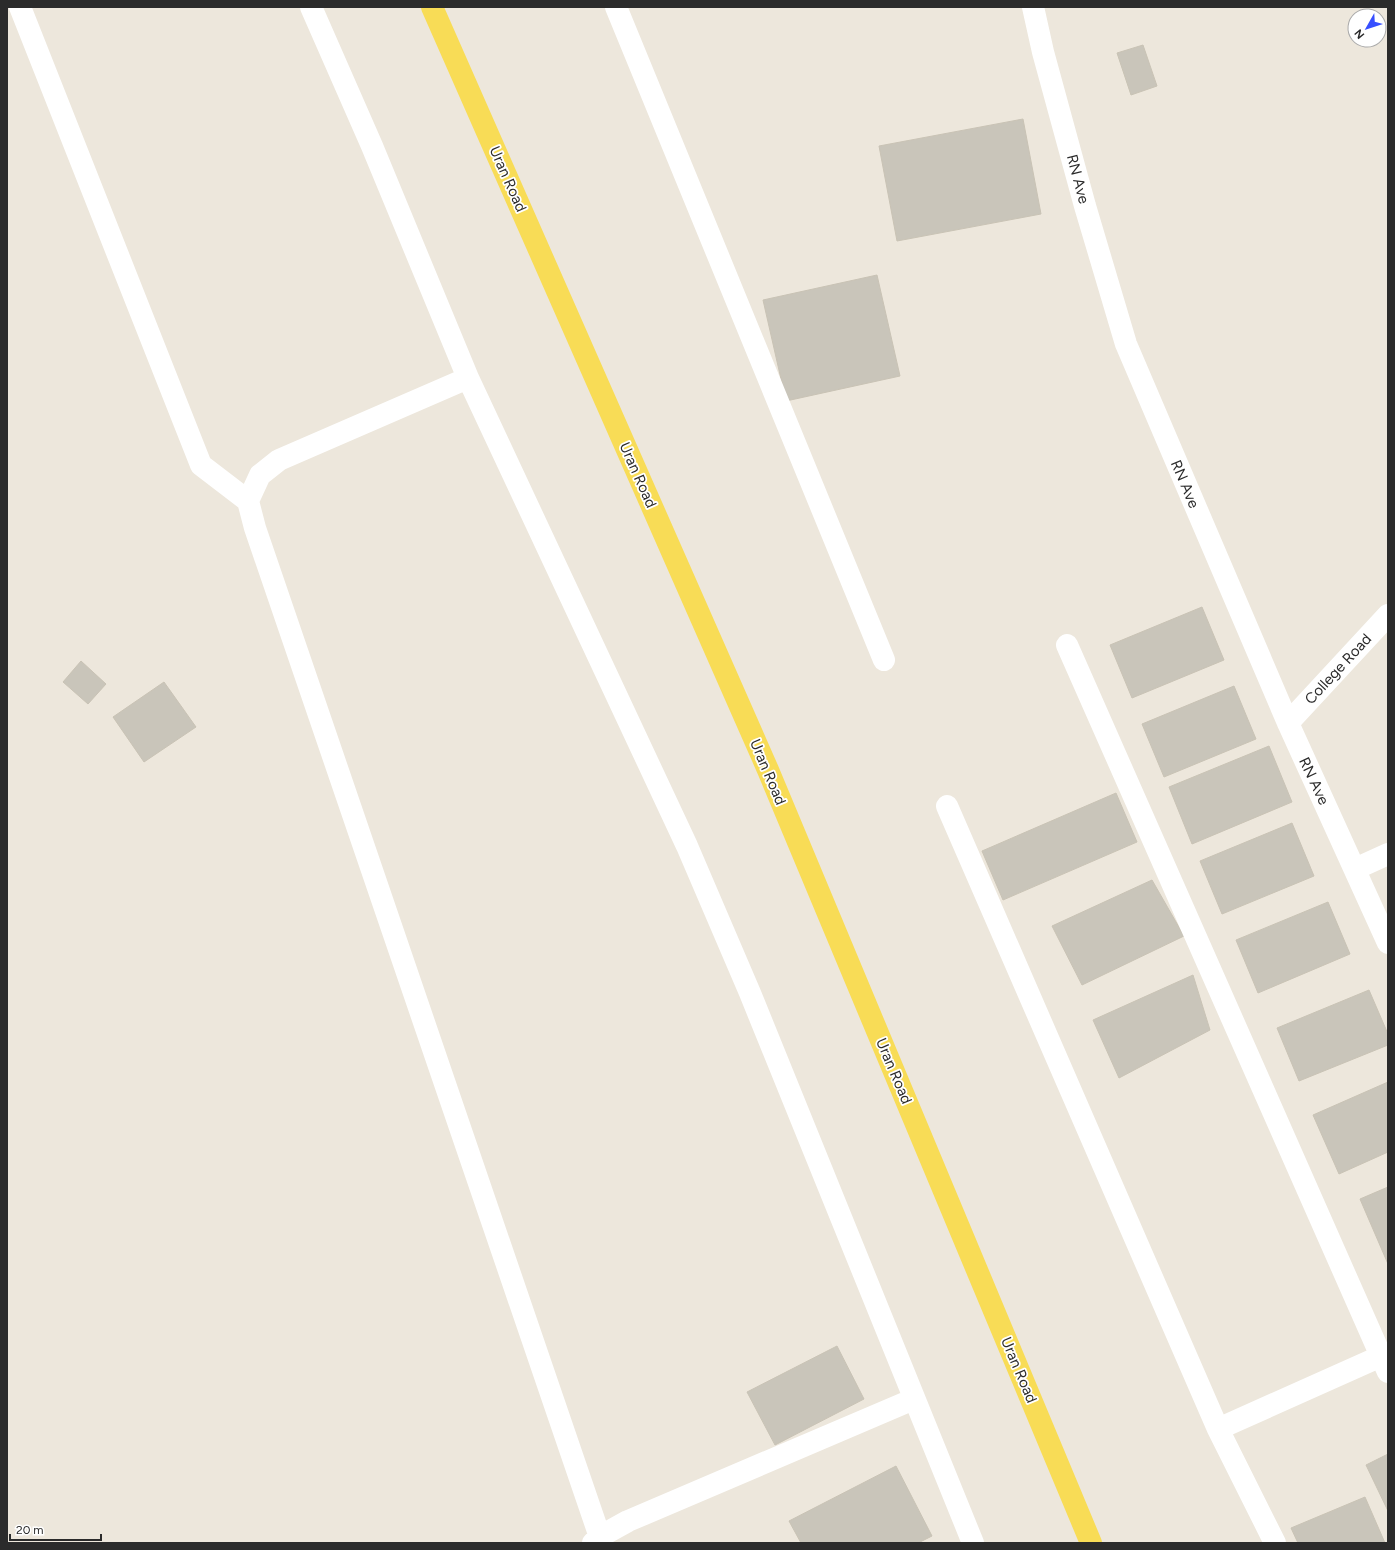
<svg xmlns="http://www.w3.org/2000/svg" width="1395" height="1550" viewBox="0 0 1395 1550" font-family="Figtree,sans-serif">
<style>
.building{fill:#c9c5ba;stroke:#c9c3b5}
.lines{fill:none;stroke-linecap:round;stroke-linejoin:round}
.minor{stroke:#fff;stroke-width:22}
.primary{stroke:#f8dc56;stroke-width:22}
.labels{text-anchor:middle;stroke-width:3.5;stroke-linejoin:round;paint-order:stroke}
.street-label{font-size:15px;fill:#2b2b2b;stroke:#fff}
</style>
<rect width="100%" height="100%" fill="#ede7dc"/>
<path class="building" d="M1143 45 1157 86 1131 95 1117 53Z
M1023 119 1041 214 897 241 879 146Z
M877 275 900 376 786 401 763 300Z
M1202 607 1224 660 1132 698 1110 645Z
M81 661 106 684 88 704 63 682Z
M164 682 196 727 144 762 113 717Z
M1234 686 1256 739 1164 777 1142 724Z
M1269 746 1292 802 1192 844 1169 787Z
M1116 793 1137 842 1003 900 982 851Z
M1292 823 1314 876 1222 914 1200 861Z
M1152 880 1184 936 1082 985 1052 926Z
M1328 902 1350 954 1258 993 1236 940Z
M1193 975 1210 1030 1119 1078 1093 1020Z
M1369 990 1388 1034V1045L1299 1081 1277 1028Z
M1388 1082V1152L1339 1174 1313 1115Z
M1388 1187V1264L1360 1199Z
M837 1346 864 1399 775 1445 747 1392Z
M1388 1454V1511L1366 1465Z
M896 1466 932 1536 918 1543H801L789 1521Z
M1365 1497 1385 1543H1298L1291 1528Z"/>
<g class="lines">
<path class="minor" d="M20 7 201 465 248 501
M311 7 372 146 468 378 687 846 750 993 973 1543
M616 7 884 660
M1033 7 1043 52 1085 206 1126 344 1288 723 1388 943
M468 378 279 460 260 475 248 501 255 528 602 1543
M1067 645 1388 1372
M1288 723 1388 615
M947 806 1218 1429 1275 1543
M1355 869 1388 854
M1218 1429 1388 1353
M593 1543 599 1537 628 1521 914 1399"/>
<path class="primary" d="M432 7 768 770 1091 1543"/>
</g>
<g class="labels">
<g class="street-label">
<text transform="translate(508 179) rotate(66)" y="5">Uran Road</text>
<text transform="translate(1078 179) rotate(75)" y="5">RN Ave</text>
<text transform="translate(638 475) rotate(66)" y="5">Uran Road</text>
<text transform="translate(1185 484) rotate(67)" y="5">RN Ave</text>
<text transform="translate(1338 669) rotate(-47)" y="5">College Road</text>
<text transform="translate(768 772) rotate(67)" y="5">Uran Road</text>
<text transform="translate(1314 781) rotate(65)" y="5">RN Ave</text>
<text transform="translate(894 1071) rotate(67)" y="5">Uran Road</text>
<text transform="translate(1019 1370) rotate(67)" y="5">Uran Road</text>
</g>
</g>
<rect width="1395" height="1550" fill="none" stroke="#2b2b2b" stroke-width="16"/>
<g transform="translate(1367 28) rotate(231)"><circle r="19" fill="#ffffff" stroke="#aaaaaa"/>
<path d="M0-3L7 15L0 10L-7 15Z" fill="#374fff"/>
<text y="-6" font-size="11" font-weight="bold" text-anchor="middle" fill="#2b2b2b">N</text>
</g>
<path d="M10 1534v6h91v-6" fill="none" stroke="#2b2b2b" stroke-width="2"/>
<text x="16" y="1534" font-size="12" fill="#2b2b2b" stroke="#ffffff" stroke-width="3" paint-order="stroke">20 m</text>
</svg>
